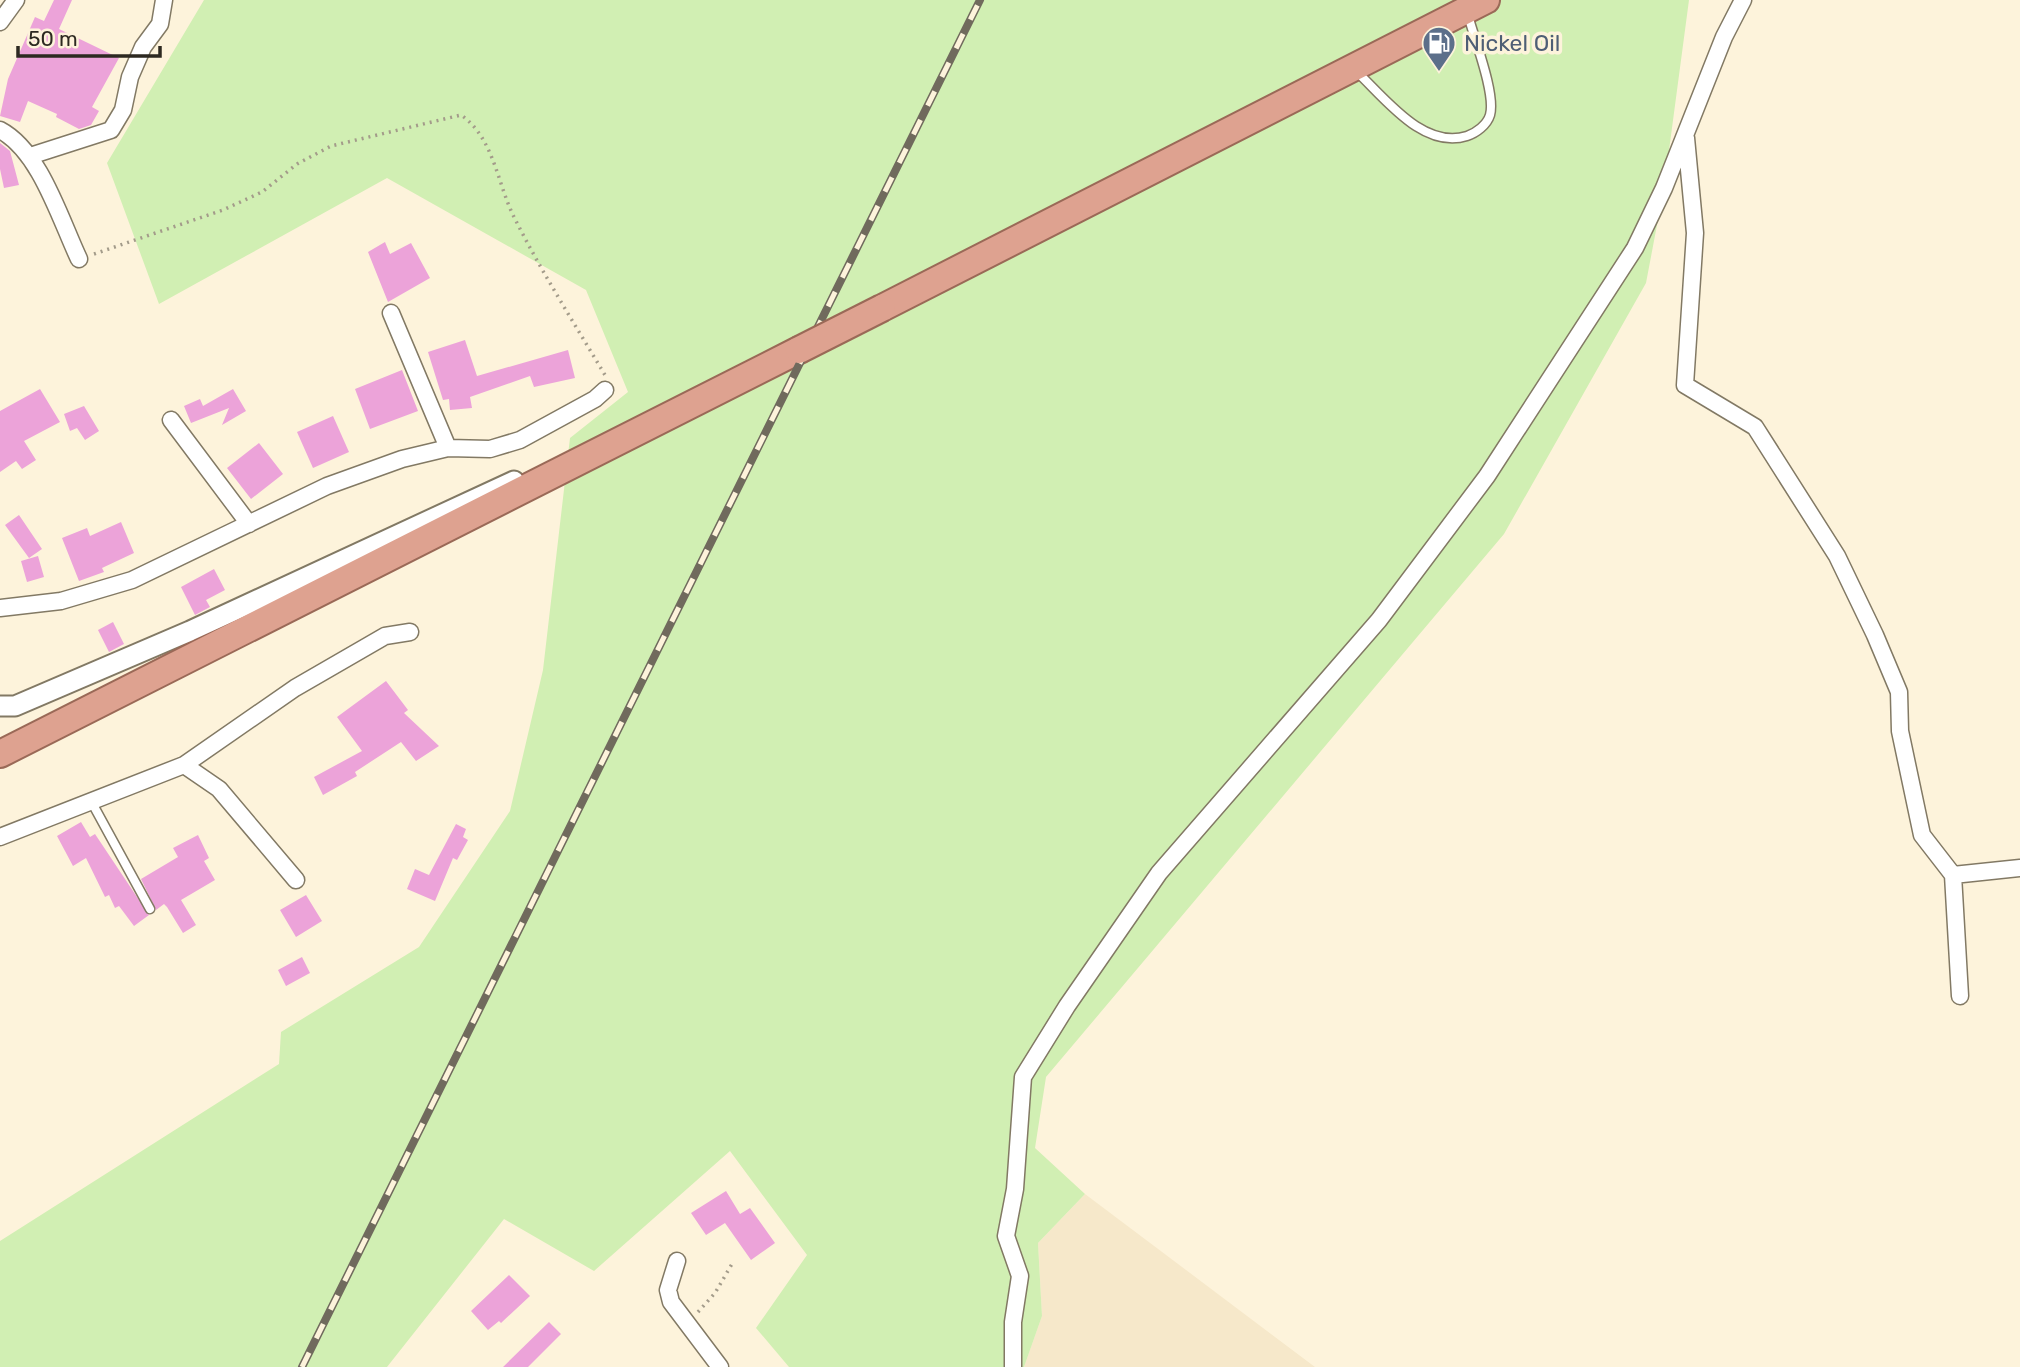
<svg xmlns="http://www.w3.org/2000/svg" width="2020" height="1367" viewBox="0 0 2020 1367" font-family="Rubik,sans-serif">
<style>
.built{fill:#f6e8ca}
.green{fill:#d1efb3}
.building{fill:#eca3d9}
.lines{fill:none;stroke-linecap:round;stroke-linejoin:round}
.service-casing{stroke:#827964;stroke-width:11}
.minor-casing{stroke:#827964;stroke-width:19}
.tertiary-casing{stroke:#827964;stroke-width:23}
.trunk-casing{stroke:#9a6957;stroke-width:30}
.path{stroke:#a39b8a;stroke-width:3.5;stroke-dasharray:2 5;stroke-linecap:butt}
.service{stroke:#fff;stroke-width:8}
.minor{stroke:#fff;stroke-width:16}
.tertiary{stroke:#fff;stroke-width:19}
.trunk{stroke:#dea290;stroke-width:26}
.rail-casing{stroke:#706a5d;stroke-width:8}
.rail{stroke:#fdf3db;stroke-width:5;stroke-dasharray:16;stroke-linecap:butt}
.trunk-bridge-casing{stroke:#9a6957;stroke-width:30;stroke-linecap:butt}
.trunk-bridge{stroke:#dea290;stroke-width:26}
.labels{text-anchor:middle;stroke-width:7;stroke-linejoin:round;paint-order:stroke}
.service-label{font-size:23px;fill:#4e5e75;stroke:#fdf3db;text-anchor:start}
</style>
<rect width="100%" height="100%" fill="#fdf3db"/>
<path class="built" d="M1085 1194 1315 1367H1024L1042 1316 1038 1243Z"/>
<path class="green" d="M204 0H1689L1664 188 1646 283 1504 534 1046 1077 1035 1148 1085 1194 1038 1243 1042 1316 1024 1367H789L756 1328 807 1255 730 1151 594 1271 504 1219 387 1367H0V1241L279 1064 281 1032 419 947 510 811 543 670 570 438 628 392 586 290 387 178 159 304 107 163Z"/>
<path class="building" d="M54 0H72L59 29 119 58 92 107 99 111 91 125 79 129 56 117 57 114 28 101 20 122 0 116 8 79 35 17 44 21Z
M0 143 10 151 19 185 4 188 0 169Z
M385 242 390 254 411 243 430 278 388 302 368 252Z
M465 340 477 376 568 350 575 378 534 387 530 376 470 397 472 408 450 410 449 399 443 400 428 352Z
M402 370 418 411 370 429 355 389Z
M40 389 60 422 24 441 36 460 22 469 16 461 0 472V411Z
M233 389 246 411 222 425 229 408 191 423 184 406 200 399 203 406Z
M84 406 99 431 85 440 77 428 70 431 64 414Z
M333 416 349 452 313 468 297 432Z
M259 443 283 474 251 499 227 468Z
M19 515 42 549 29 558 5 525Z
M121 522 134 553 102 568 104 572 79 581 62 538 87 528 90 536Z
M38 556 44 577 27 582 21 561Z
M214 569 225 590 206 600 210 607 195 615 181 587Z
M113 622 124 644 109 652 98 630Z
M386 681 408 710 404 713 439 746 416 761 401 742 355 772 357 776 323 795 314 777 362 751 337 717Z
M81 822 90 837 95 834 149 915 134 926 119 906 115 908 109 895 105 897 86 858 73 866 57 836Z
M456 824 466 829 463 837 468 840 457 860 453 858 435 901 407 889 415 869 429 875Z
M198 835 209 858 204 861 215 880 181 900 196 925 183 933 167 907 164 904 156 910 141 879 178 857 173 848Z
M306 895 322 921 296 937 280 910Z
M302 957 310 973 286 986 278 970Z
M726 1191 740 1214 750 1208 775 1243 751 1260 725 1223 706 1235 691 1213Z
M509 1275 530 1296 501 1323 499 1321 488 1330 471 1311Z
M549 1322 561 1334 528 1367H503Z"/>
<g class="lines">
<defs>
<path id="service" d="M1356 71C1385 98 1423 150 1467 136 1476 133 1487 125 1490 115 1496 94 1474 38 1468 15
M91 801 150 909"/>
<path id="minor" d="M0 22 16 0
M0 130C40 151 60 219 79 259
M1686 138 1695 233 1685 385 1755 427 1837 556 1875 635 1899 692 1900 731 1922 835 1953 875 1960 996
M30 156 111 130 123 110 130 77 143 47 160 24 164 0
M391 313 448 448
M171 420 249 524
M0 608 61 601 132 580 327 486 402 459 448 448 490 449 520 440 595 399 605 390
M184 765 295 688 385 636 410 632
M0 837 184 765 219 789 296 880
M1953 875 2020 868
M677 1261 668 1290 671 1302 720 1367
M1013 1367V1322L1020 1276 1006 1236 1015 1189 1023 1077 1067 1006 1159 873 1379 620 1487 476 1635 248 1664 188 1724 37 1743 0"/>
<path id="tertiary" d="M0 706H15L190 631 514 481"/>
<path id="trunk" d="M882 308 1486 0
M0 754 799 350"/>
</defs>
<use href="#service" class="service-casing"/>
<use href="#minor" class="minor-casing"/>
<use href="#tertiary" class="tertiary-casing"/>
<use href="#trunk" class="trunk-casing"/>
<path class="path" d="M94 254 223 210 262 192 297 164 331 146 461 115C494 138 497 183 514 217 541 271 574 323 605 375
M698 1312 715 1293 732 1264"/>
<use href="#service" class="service"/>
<use href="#minor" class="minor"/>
<use href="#tertiary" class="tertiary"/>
<use href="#trunk" class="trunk"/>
<defs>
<path id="rail" d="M302 1367 980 0"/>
</defs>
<use href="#rail" class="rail-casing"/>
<use href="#rail" class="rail"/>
<defs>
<path id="trunk-bridge" d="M799 350 882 308"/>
</defs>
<use href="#trunk-bridge" class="trunk-bridge-casing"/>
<use href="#trunk-bridge" class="trunk-bridge"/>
</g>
<defs>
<symbol id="fuel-pin" viewBox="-11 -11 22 30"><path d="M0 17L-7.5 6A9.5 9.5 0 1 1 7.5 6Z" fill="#5c6f8a" stroke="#fdf3db"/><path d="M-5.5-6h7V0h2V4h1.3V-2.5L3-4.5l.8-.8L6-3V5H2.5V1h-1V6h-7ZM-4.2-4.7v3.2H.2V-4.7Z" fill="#fff"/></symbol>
</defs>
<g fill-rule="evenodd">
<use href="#fuel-pin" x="1420" y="24" width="38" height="52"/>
</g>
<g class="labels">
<g class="service-label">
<text x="1464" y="51">Nickel Oil</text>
</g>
</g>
<path d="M18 46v10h142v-10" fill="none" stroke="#2d2921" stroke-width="3.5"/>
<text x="28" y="46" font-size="21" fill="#2d2921" stroke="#fdf3db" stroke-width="5" paint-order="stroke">50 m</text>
</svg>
